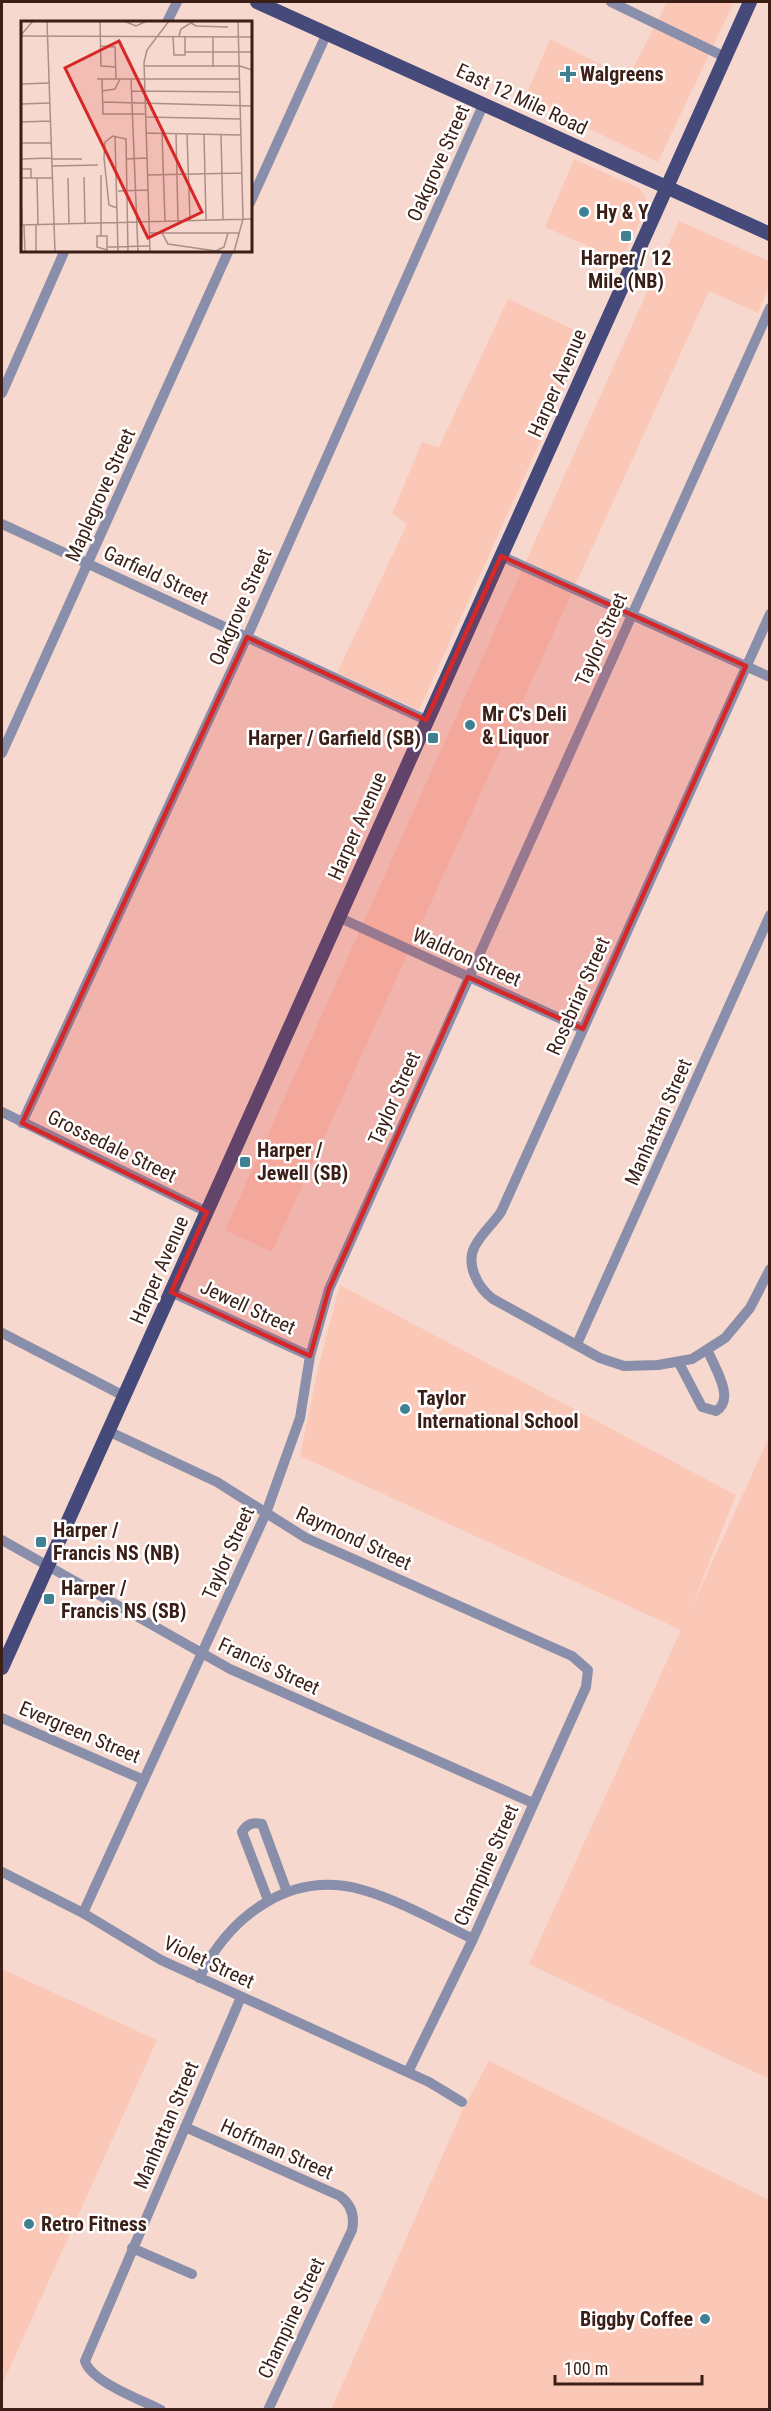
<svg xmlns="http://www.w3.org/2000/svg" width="771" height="2411" viewBox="0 0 771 2411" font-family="'Roboto Condensed',sans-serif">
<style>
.built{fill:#fbc8b8}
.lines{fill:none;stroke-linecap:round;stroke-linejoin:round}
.minor{stroke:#898eaa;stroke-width:10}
.major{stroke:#454a7a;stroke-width:14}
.marked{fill:#d62828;fill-opacity:0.2;stroke:#d62828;stroke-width:4.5;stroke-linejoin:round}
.poi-dot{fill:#3f8092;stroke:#fff;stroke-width:2}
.labels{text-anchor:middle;stroke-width:5;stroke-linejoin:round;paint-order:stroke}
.poi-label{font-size:20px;font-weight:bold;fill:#3b1f16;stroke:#fff;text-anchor:start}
.street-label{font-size:20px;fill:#3b1f16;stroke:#fff}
.inset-road{fill:none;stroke:#ac8e84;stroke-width:1.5}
.view{fill:#d62828;fill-opacity:0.15;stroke:#d62828;stroke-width:3}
.inset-edge{fill:none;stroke:#3b1f16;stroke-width:3}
</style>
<rect width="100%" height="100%" fill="#f7d8ce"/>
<path class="built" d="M667 2H734L658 162 525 98 550 39 628 78Z
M574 159 639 188 646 197 645 211 621 261 545 227Z
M679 221 769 261V286L758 313 709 291 272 1252 225 1230Z
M508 299 588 336 419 710 337 673 407 524 392 514 422 442 439 447Z
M340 1285 736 1495 690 1611 769 1437V2079L529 1964 681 1630 300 1456 318 1368Z
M2 1969 157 2040 2 2385Z
M489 2061 769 2200V2409L331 2410 462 2111Z"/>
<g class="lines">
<path class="minor" d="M611 2 725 57
M167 22 177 2
M250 203 327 33
M2 393 65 250
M2 524 426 720
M501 556 770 677
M770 614 501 1212C493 1224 482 1233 475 1246 465 1264 478 1288 493 1299L600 1358 624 1366 658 1365 692 1359 725 1338 750 1308 770 1269
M2 753 229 250
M338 917 583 1029
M2 1112 207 1212
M22 1123 247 637 484 103
M171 1292 310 1356
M2 1333 124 1396
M577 1344 770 915
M679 1363 702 1407 716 1411C736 1399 714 1367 708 1351
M108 1431 217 1482 306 1538 572 1656 588 1670 586 1687 473 1939 408 2072
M2 1540 230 1669 533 1803
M2 1718 144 1780
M2 1872 83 1913 161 1960 429 2082 462 2102
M268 1900 242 1832C247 1824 252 1822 262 1824L287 1892
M83 1913 266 1513 300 1418 310 1356 329 1289 770 308
M199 1978C230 1916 290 1869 363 1890 401 1901 437 1922 473 1939
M185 2127 340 2196C352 2205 355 2216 352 2230L268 2410
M132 2248 192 2274
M161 2410C142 2400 91 2382 85 2361L241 1997"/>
<path class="major" d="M257 2 770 234
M2 1668 750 2"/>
</g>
<path class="marked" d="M501 556 746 666 583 1029 468 977 329 1289 310 1356 171 1292 207 1212 22 1123 247 637 426 720Z"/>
<g class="poi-dot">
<path d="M565 65h6v6h6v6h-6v6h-6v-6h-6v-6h6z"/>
<circle cx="584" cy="212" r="6"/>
<rect x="620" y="230" width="12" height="12" rx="3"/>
<circle cx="470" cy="725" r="6"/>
<rect x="427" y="732" width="12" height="12" rx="3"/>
<rect x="239" y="1156" width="12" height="12" rx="3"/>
<circle cx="405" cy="1409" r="6"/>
<rect x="35" y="1536" width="12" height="12" rx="3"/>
<rect x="43" y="1593" width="12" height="12" rx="3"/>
<circle cx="29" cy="2224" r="6"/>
<circle cx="705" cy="2319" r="6"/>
</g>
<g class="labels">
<g class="poi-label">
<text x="580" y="81">Walgreens</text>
<text x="596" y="219">Hy &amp; Y</text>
<text x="626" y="265" text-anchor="middle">Harper / 12<tspan x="626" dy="23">Mile (NB)</tspan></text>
<text x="482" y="721">Mr C's Deli<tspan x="482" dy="23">&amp; Liquor</tspan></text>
<text x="421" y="745" text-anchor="end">Harper / Garfield (SB)</text>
<text x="257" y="1157">Harper /<tspan x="257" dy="23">Jewell (SB)</tspan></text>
<text x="417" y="1405">Taylor<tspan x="417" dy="23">International School</tspan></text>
<text x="53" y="1537">Harper /<tspan x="53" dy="23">Francis NS (NB)</tspan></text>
<text x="61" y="1595">Harper /<tspan x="61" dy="23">Francis NS (SB)</tspan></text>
<text x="41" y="2231">Retro Fitness</text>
<text x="693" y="2326" text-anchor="end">Biggby Coffee</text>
</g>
<g class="street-label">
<text transform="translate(522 99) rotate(25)" y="7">East 12 Mile Road</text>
<text transform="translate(438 163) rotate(-66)" y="7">Oakgrove Street</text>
<text transform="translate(557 383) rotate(-66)" y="7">Harper Avenue</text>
<text transform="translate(100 495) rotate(-66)" y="7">Maplegrove Street</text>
<text transform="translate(156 575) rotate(25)" y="7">Garfield Street</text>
<text transform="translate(240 607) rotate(-66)" y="7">Oakgrove Street</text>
<text transform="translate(601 639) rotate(-66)" y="7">Taylor Street</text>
<text transform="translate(357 826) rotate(-66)" y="7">Harper Avenue</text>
<text transform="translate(467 957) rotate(24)" y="7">Waldron Street</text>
<text transform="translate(578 996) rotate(-66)" y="7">Rosebriar Street</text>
<text transform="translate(394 1098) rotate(-66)" y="7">Taylor Street</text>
<text transform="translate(658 1122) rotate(-66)" y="7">Manhattan Street</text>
<text transform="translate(112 1146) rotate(26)" y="7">Grossedale Street</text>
<text transform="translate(159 1270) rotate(-66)" y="7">Harper Avenue</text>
<text transform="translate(248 1307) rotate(25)" y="7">Jewell Street</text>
<text transform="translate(354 1538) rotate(25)" y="7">Raymond Street</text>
<text transform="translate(228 1553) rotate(-66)" y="7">Taylor Street</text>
<text transform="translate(269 1666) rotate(25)" y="7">Francis Street</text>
<text transform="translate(80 1732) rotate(23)" y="7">Evergreen Street</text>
<text transform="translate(486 1865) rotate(-66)" y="7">Champine Street</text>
<text transform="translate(209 1962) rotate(25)" y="7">Violet Street</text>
<text transform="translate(166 2125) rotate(-67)" y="7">Manhattan Street</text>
<text transform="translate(277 2149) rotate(24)" y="7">Hoffman Street</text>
<text transform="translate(291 2318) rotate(-65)" y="7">Champine Street</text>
</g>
</g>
<g transform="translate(21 21)">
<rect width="231" height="231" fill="#f7d8ce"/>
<path class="inset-road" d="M26 0 34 231M79 0 80 45 95 46M103 0 115 5 126 0M170 2 175 5 207 6M0 14 12 0M0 15 231 16M152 15 153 34H164V15M158 15 160 8 173 0M192 16V46M79 25 94 26 95 58M164 31H231M123 45H219L231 49M76 58H218M81 58 82 93H124M110 58 117 231M0 63 29 62M81 70 94 68 99 58M110 70 219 71M81 81 231 85M0 83 28 82M124 96 220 98M0 101 30 100M125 112 220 114M141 112 144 200M155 112 157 200M166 113 169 199M200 113 202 198M183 114 185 199M94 115 97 231M0 122H30M0 138 31 137M31 138H61M105 138 126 137M31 145 77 144M0 148H10V157M80 154V215H76V226L86 229V215H80M126 154 221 152M63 156 64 203M0 157H31M16 157 17 204M47 157 48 203M97 170 127 169M0 174 1 204M96 187 88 184 83 137 84 121 92 115 105 118 107 231M0 204 231 198M3 204 4 231M15 204V231M128 212H219M141 212 147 223 195 230 203 226 207 212M87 226 128 225M129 231 123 41 126 29 148 0M213 231 222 198 217 0"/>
<path class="view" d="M98 20 181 191 127 217 44 47Z"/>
<rect width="231" height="231" class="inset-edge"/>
</g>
<rect width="771" height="2411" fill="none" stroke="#3b1f16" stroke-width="6"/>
<path d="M555 2375v9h147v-9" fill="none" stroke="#3b1f16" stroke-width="3"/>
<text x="564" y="2375" font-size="18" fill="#3b1f16" stroke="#ffffff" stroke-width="4.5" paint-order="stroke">100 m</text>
</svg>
